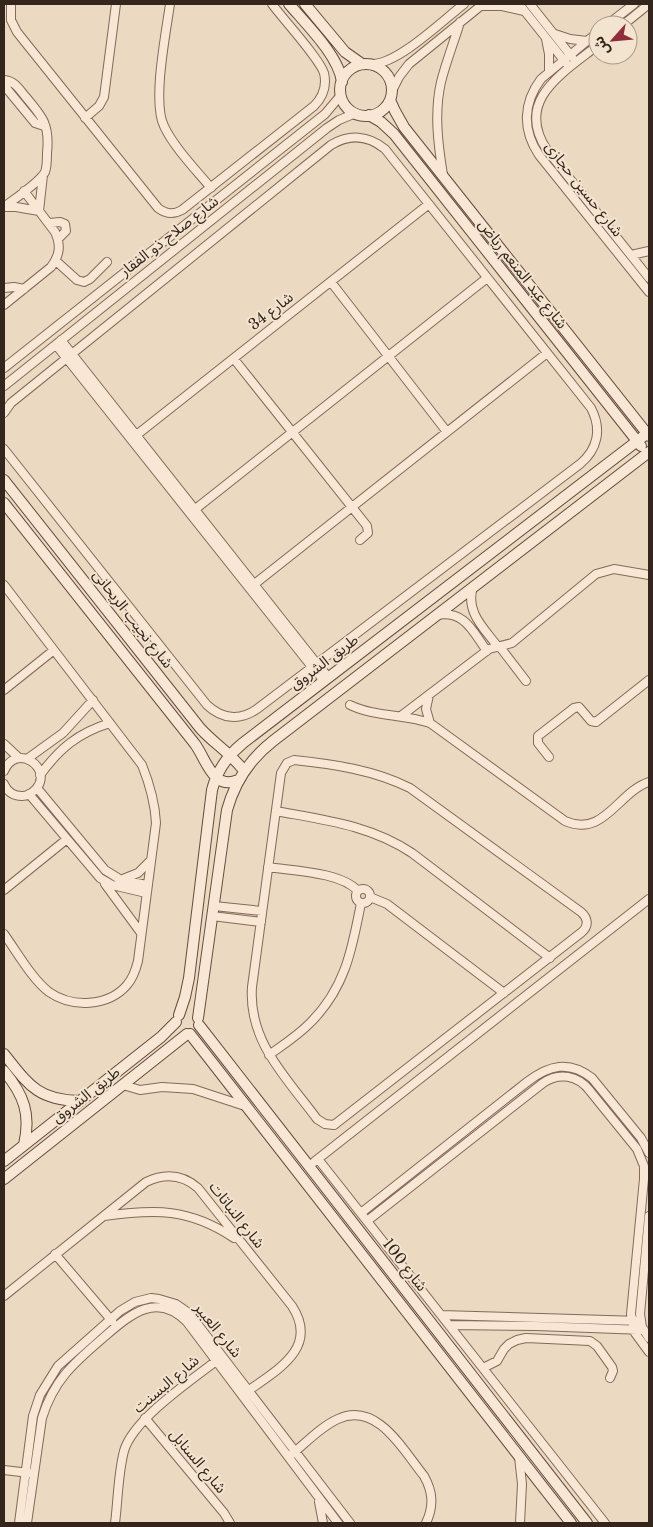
<svg xmlns="http://www.w3.org/2000/svg" width="653" height="1527" viewBox="0 0 653 1527" font-family="'Libre Baskerville','Noto Sans Arabic',serif">
<style>
.lines{fill:none;stroke-linecap:round;stroke-linejoin:round}
.street-casing{stroke:#846a59;stroke-width:10}
.secondary-casing{stroke:#664c3d;stroke-width:12}
.street{stroke:#f7e7d4;stroke-width:8}
.secondary{stroke:#f7e7d4;stroke-width:10}
.labels{text-anchor:middle;stroke-width:4;stroke-linejoin:round;paint-order:stroke}
.street-label{font-size:15px;fill:#34251d;stroke:#f3e4d0}
</style>
<rect width="100%" height="100%" fill="#ecd9c1"/>
<g class="lines">
<defs>
<path id="street" d="M11 4V20L17 32 158 208C166 214 173 215 182 210L314 106C323 97 327 86 324 73 319 58 283 19 272 4
M170 4C166 33 152 102 164 126 173 146 196 170 211 188
M519 4 566 63
M530 4 572 57
M479 6H502L524 11
M607 25 634 4
M623 25 649 4
M598 32 541 79C523 103 522 130 539 155L649 292
M555 34 570 39 587 41
M546 39 549 54V72
M598 45C563 73 514 100 547 150L649 278
M373 64C399 63 442 21 464 4
M4 80 7 89 35 123 44 126
M392 91 399 77 409 64 483 4
M85 118 99 106 104 97 116 4
M443 175C438 144 434 113 441 82 446 62 454 42 460 22
M4 207C13 200 40 182 45 172 47 167 47 159 47 153 50 125 43 117 25 96 19 89 15 81 4 80
M5 207H16L39 211 43 175
M49 223 60 222 65 224 66 231 58 239
M631 255 649 251
M56 261 77 280 84 282 90 279 107 262
M331 282 447 432
M4 288 14 287 24 289
M4 305 51 267C60 255 61 245 55 232L24 191
M61 340 321 669 329 677
M56 345 312 667 318 672 323 682
M234 359 367 526 368 533 360 540
M4 368 325 114 341 95
M4 386 327 128 339 120 356 113
M4 413 11 403 331 145C349 134 368 135 385 149L591 408C602 429 598 449 580 464L257 709C240 721 222 719 207 705L4 449
M134 437 429 204
M193 511 487 278
M4 585 142 765C150 785 155 802 156 823L138 961C136 969 133 978 127 985 108 1007 72 1008 49 992 32 979 17 952 4 934
M252 586 547 353
M473 587C465 612 484 628 498 647
M437 615C465 610 473 632 487 651
M500 647 526 681
M4 690 54 650
M429 695 426 709 430 723
M350 705C375 717 404 714 430 723L565 821C604 838 618 792 649 782
M401 716 489 649 512 643 596 574 614 569 649 575
M4 744 19 758
M549 757 538 743V736L574 708 579 707 591 721 596 722 649 680
M27 759 63 733 93 700
M294 760C333 764 374 770 410 788L581 912C588 918 589 926 582 932L334 1125 325 1124 317 1119C287 1078 248 1042 252 987L281 773 287 763Z
M4 771C16 742 54 768 36 789 32 793 27 796 22 796 13 796 7 791 4 784
M40 775C60 748 78 733 110 723
M37 788 105 870 121 880 147 885
M29 794 100 878 112 885 146 893
M276 811C324 820 370 825 412 853L550 958
M268 867C294 871 341 872 358 891
M123 879 138 873 150 861
M105 884 141 933
M356 896a7 7 0 1 1 14 0a7 7 0 1 1-14 0Z
M4 890 67 839
M370 897 387 904 504 993
M214 906 262 911
M212 916 261 922
M269 1055C283 1045 297 1036 309 1024 345 989 352 950 361 903
M123 1085 140 1090 162 1087 193 1089 245 1106
M318 1159 605 1523
M314 1162 649 899
M361 1213 527 1082C549 1065 569 1060 592 1078L641 1138 649 1153
M104 1216C155 1209 189 1208 234 1238
M649 1216 640 1314 642 1327 649 1338
M367 1221 543 1083C559 1072 578 1075 590 1091L637 1149 644 1166V1179L631 1314 635 1333 649 1352
M55 1254 112 1321
M4 1296 146 1182C165 1173 182 1174 198 1188L292 1306C320 1349 275 1371 245 1393
M441 1315 640 1321
M449 1325 536 1326 644 1330
M483 1368 497 1361 504 1349 509 1344 517 1340 526 1338 590 1341 597 1346 612 1367 613 1371 610 1378
M145 1418 224 1513 230 1523
M291 1455C306 1443 320 1427 338 1419 377 1401 403 1450 424 1476 433 1492 434 1506 426 1523
M519 1457 522 1484 520 1523
M4 1470 29 1473
M319 1502 323 1523
M19 1523 33 1416 40 1395 58 1366 120 1311 135 1302 151 1298 159 1299 176 1304 189 1313 350 1523
M27 1523 42 1418C54 1379 75 1362 104 1337 130 1315 156 1291 187 1322L338 1523
M115 1523C118 1500 118 1474 124 1451 133 1419 193 1379 220 1358"/>
<path id="secondary" d="M289 4C306 24 339 56 342 82
M305 4 345 52 362 64
M340 90a26 26 0 1 1 52 0a26 26 0 1 1-52 0Z
M390 100 395 111 404 127 649 436
M369 115 381 122 394 134 641 446
M4 480 200 728C213 743 232 754 244 771
M4 503 195 744C206 759 213 791 238 780
M179 1015 185 997 189 978 212 790C217 770 227 756 243 743L649 432
M198 1018 227 810C235 781 250 759 273 741L649 452
M199 1025 587 1523
M190 1034 571 1523
M4 1054C28 1084 37 1100 79 1101
M4 1071C24 1095 31 1114 24 1145
M4 1161 161 1037 176 1022
M4 1179 187 1034"/>
</defs>
<use href="#street" class="street-casing"/>
<use href="#secondary" class="secondary-casing"/>
<use href="#street" class="street"/>
<use href="#secondary" class="secondary"/>
</g>
<g class="labels">
<g class="street-label">
<text transform="translate(584 189) rotate(52)" y="5">شارع حسين حجازى</text>
<text transform="translate(169 236) rotate(-38)" y="5">شارع صلاح ذو الفقار</text>
<text transform="translate(523 274) rotate(52)" y="5">شارع عبد المنعم رياض</text>
<text transform="translate(271 311) rotate(-38)" y="5">شارع 34</text>
<text transform="translate(133 619) rotate(52)" y="5">شارع نجيب الريحانى</text>
<text transform="translate(324 662) rotate(-37)" y="5">طريق الشروق</text>
<text transform="translate(86 1095) rotate(-38)" y="5">طريق الشروق</text>
<text transform="translate(237 1215) rotate(52)" y="5">شارع النباتات</text>
<text transform="translate(405 1265) rotate(52)" y="5">شارع 100</text>
<text transform="translate(218 1330) rotate(51)" y="5">شارع العبير</text>
<text transform="translate(166 1384) rotate(-40)" y="5">شارع البسنت</text>
<text transform="translate(198 1461) rotate(50)" y="5">شارع السنابل</text>
</g>
</g>
<rect width="653" height="1527" fill="none" stroke="#34251d" stroke-width="10"/>
<g transform="translate(613 40) rotate(243)"><circle r="24" fill="#f3e4d0" stroke="#a79888"/>
<path d="M0-4L9 19L0 12L-9 19Z" fill="#902c3b"/>
<text y="-8" font-size="14" font-weight="bold" text-anchor="middle" fill="#34251d">ش</text>
</g>
</svg>
